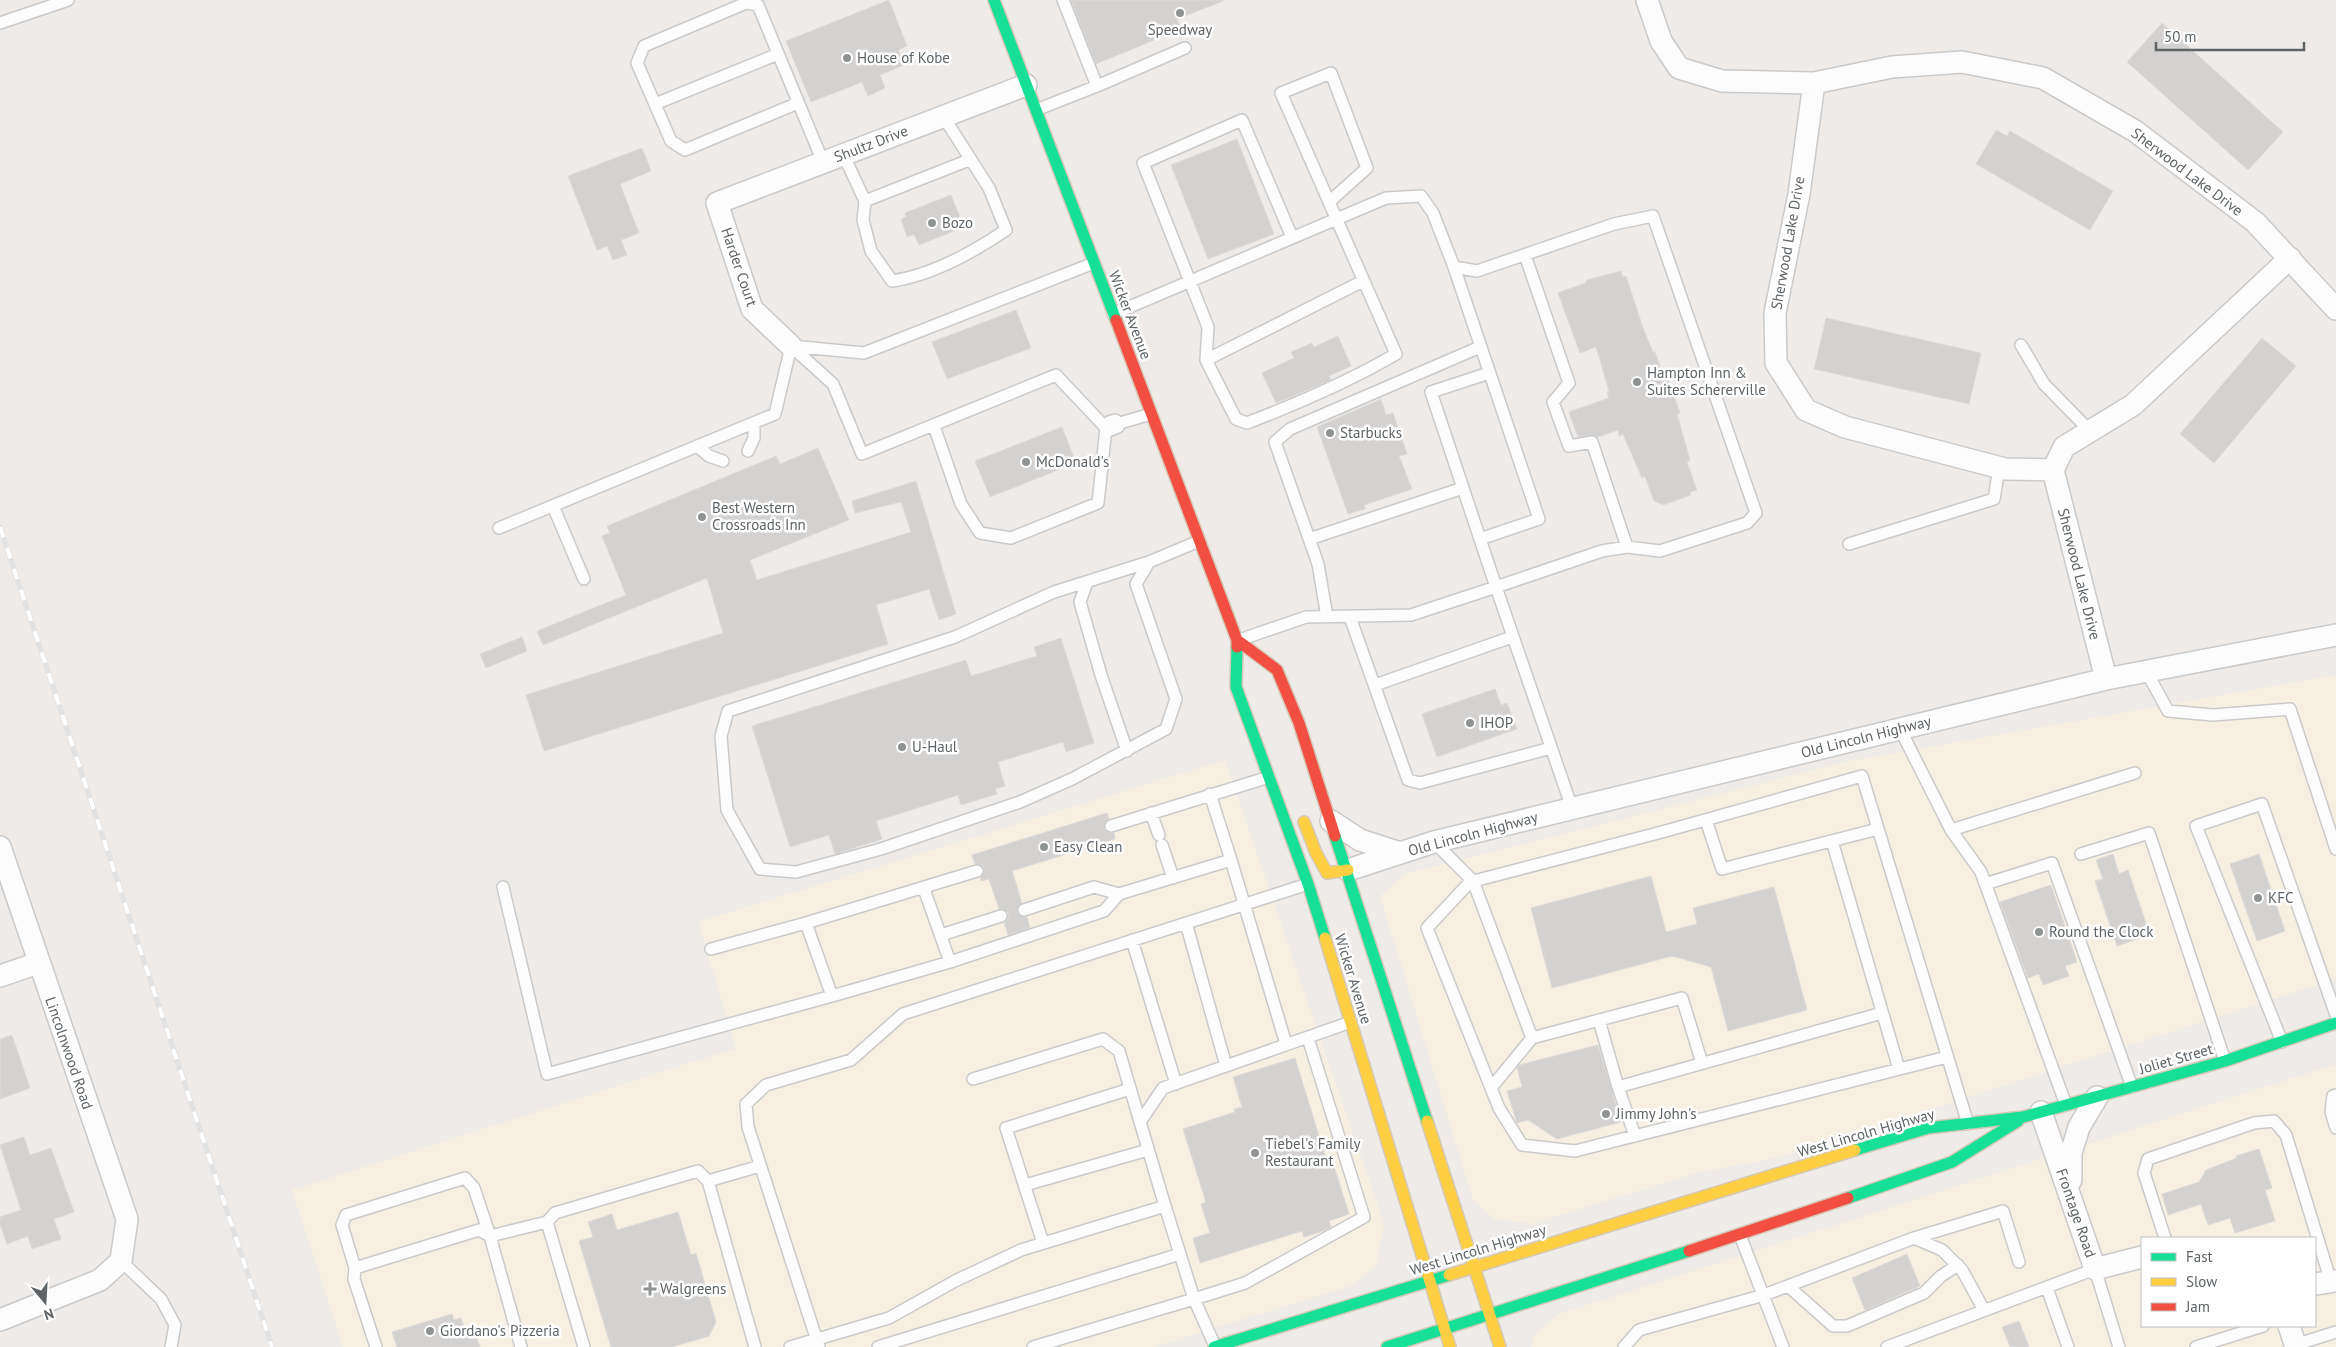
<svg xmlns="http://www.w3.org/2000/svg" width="2336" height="1347" viewBox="0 0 2336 1347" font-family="'PT Sans',sans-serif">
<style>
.commercial{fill:#f7efe2;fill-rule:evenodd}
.building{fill:#d4d2d1;stroke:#dddad8}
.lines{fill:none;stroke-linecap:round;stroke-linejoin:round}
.lane-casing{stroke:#cacaca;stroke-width:14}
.street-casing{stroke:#cacaca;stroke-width:24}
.fast-casing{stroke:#d5c8b6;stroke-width:14}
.slow-casing{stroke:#d5c8b6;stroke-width:14}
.jam-casing{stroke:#d5c8b6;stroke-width:14}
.lane{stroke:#fcfcfc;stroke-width:11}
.street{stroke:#fcfcfc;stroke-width:21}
.fast{stroke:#16e098;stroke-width:11}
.slow{stroke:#ffcf43;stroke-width:11}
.jam{stroke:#f24e42;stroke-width:11}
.rail-casing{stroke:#e3e2e3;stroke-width:5.5}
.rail{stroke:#fff;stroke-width:4;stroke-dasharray:11;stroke-linecap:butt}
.poi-dot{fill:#909394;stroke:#fff;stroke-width:2}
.labels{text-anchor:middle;stroke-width:5;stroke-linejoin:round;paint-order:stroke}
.poi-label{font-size:15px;fill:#5e6366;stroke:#fff;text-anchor:start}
.street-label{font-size:15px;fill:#5e6366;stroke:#fff}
</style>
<rect width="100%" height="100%" fill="#eeebe8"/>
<path class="commercial" d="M2336 675V979L1777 1158 1701 1172 1531 1224 1495 1219 1473 1200 1380 896 1404 874 1850 761Z
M1225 760 1384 1224 1376 1266 1351 1286 1154 1347H343L292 1190 736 1048 698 922Z
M2336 1064V1347H1531L1534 1336 1556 1315ZM2142 1238H2315V1326H2142Z"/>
<path class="building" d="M889 0 907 46 898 50 904 65 880 75 885 88 868 96 862 82 811 102 786 41Z
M1071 0H1223V1L1177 19 1181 29 1096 64Z
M2162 23 2283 132 2248 170 2127 62Z
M1996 130 2007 136 2010 131 2113 191 2090 230 1976 164Z
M1237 139 1274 234 1208 259 1171 165Z
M642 148 651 171 620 184 639 233 621 240 627 255 613 260 607 246 597 250 568 176Z
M951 195 964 227 919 245 914 234 907 237 901 219 906 217 905 213Z
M1621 271 1623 277 1626 276 1643 328 1653 352H1655L1662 372 1665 371 1680 413 1677 414 1690 460 1687 462 1697 490 1690 492 1691 495 1663 505 1654 501 1645 476 1642 478 1623 434 1619 436 1618 430 1598 437 1591 435 1578 437 1569 412 1609 398 1607 392 1609 391 1596 347 1580 353 1558 293 1585 283 1587 280Z
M1016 310 1031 348 947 379 932 342Z
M1826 318 1981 353 1969 404 1814 369Z
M1338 336 1351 366 1329 376 1331 380 1276 403 1262 373 1294 358 1291 352 1312 343 1314 347Z
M2262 338 2296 366 2214 463 2180 434Z
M1381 399 1386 415 1393 413 1407 454 1399 456 1412 489 1364 505 1365 509 1348 514 1317 427Z
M1062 427 1076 463 990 497 975 461Z
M818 448 849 520 750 560 757 580 911 532 901 502 855 513 852 501 916 481 956 614 939 620 929 589 876 605 888 644 544 751 526 695 723 633 707 578 543 645 537 631 626 595 602 536 610 533 607 526 776 456 780 464Z
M522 637 527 651 486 668 480 654Z
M1061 638 1094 743 1066 752 1063 742 998 762 1005 786 995 789 997 794 961 805 958 795 876 821 882 839 835 854 829 835 790 847 752 726 966 660 971 676 1037 656 1034 647Z
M1495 689 1501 705 1507 703 1517 729 1437 757 1422 714Z
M1107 813 1109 819 1104 824V829L1109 833H1114L1115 839 1012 871 1022 903 1017 908V913L1022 917H1027L1030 928 1008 935 1004 923 1008 918V913L1003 909H999L989 879 981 881 980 878 984 873V868L979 864H975L972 855Z
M2113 854 2119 874 2128 870 2150 935 2117 946 2095 881 2103 879 2096 860Z
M2259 854 2285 931 2257 941 2230 864Z
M1651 876 1666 932 1697 924 1693 908 1774 887 1807 1010 1728 1031 1711 967 1672 956 1552 988 1531 908Z
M2051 885 2077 962 2065 966 2069 976 2043 985 2039 974 2028 978 2000 902Z
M12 1035 30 1088 0 1099V1039Z
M1598 1045 1621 1122 1557 1139 1528 1120 1517 1123 1507 1091 1522 1087 1517 1068 1519 1065Z
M1295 1058 1328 1165 1333 1163 1349 1214 1329 1221 1331 1227 1323 1231 1304 1237 1302 1231 1200 1263 1193 1238 1210 1233 1201 1204 1206 1202 1183 1129 1235 1112 1234 1109 1242 1107 1233 1077Z
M24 1137 30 1155 51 1148 74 1212 54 1219 61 1239 32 1249 28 1236 7 1244 0 1224V1217L21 1210 0 1145Z
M2259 1149 2272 1188 2265 1190 2275 1221 2235 1233 2230 1218 2208 1225 2201 1204 2168 1215 2162 1194 2199 1182 2206 1170 2237 1158 2236 1156Z
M678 1212 691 1255 696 1253 716 1322 709 1336 672 1347H611L579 1241 593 1237 588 1222 612 1214 617 1230Z
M1907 1254 1920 1286 1865 1310 1852 1278Z
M452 1314 454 1320 461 1318 466 1332 474 1330 480 1347H397L392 1332Z
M2019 1321 2029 1347H2010L2002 1327Z"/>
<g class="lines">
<defs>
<path id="lane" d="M1063 0 1097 86 1185 48
M0 23 68 0
M798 103 685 150 671 141 637 63 644 46 746 3 758 5 823 162
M655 104 778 54
M1036 110 1097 86
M843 154 865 201 863 220 871 251 892 281C933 275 972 253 1006 230L989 188 943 116
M865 201 969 160
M1292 237 1242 120 1143 163 1208 327 1206 360 1236 419 1247 423C1299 403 1348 382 1396 354L1281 93 1331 73 1367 168 1329 202
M1525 255 1569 383 1553 402 1569 446 1592 442 1627 547
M1113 314 1386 198 1421 196 1433 213 1454 267 1477 271 1614 224 1653 216 1756 513 1747 523 1660 551 1627 547 1602 551 1496 587 1572 808
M2021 345 2044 384 2090 431
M791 346 833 384 862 454 1056 375 1106 428 1111 430 1118 427 1120 423
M791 346 864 353 1094 263
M1206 360 1363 281
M934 426 961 504 980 533 1011 538 1098 503 1106 428 1109 422 1115 420 1120 423 1151 414
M697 446 709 456 723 461
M748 451 754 438V423
M553 506 584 579
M499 528 775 414 791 346
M1309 539 1463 488
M1480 539 1431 392 1489 373
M1849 544 1994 499 1999 468
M1149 562 1054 592 955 637 728 711 721 736 727 810 760 869 796 872 881 849 1020 802 1072 779 1166 729 1176 699 1136 584 1149 562 1199 541
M1087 582 1080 602 1101 675 1127 751
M1327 617 1318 564 1275 442 1290 429 1480 347
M1350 617 1408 780 1420 783 1551 748
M1239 640 1306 617 1411 615 1496 587 1480 539 1539 519 1454 267
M2146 671 2168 711 2213 715 2290 709 2336 849
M1375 685 1512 637
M1900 729 1951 830 2135 773
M1151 813 1159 835
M1706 820 1722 869 1878 829
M1111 826 1269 777
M1951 830 1981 872 2066 1105
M1832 841 1899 1069
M1434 842 1473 881 1532 1038
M1162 845 1173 878
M2081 854 2149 833 2225 1061
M1231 860 1286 1044
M977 871 806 923 832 996 950 962 1104 911 1119 894 1231 860 1210 794
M1985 884 2052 863 2132 1087
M503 887 547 1074 832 996
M924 889 950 962
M1024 910 1094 887 1119 894
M1186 923 1226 1066
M941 935 1001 916
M1132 940 1176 1084
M711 949 806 923
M1599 1020 1618 1087 1635 1136
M2282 1042 2196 826 2262 804 2336 1015
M1947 1057 1575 1151 1522 1145 1499 1108 1427 928 1470 882 1662 832 1862 776C1897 892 1933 1008 1968 1124
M1618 1087 1882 1013
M1491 1088 1532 1038 1682 998 1702 1063
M2336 1095 2333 1096 2331 1112 2336 1128
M1140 1122 1163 1088 1351 1022
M1025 1185 1148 1150
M547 1222 555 1213 698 1171 708 1181
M1740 1235 1783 1347
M1914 1238 2003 1211 2019 1262
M2165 1238 2144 1173 2148 1159 2254 1123 2274 1121 2286 1135 2331 1282
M1043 1243 1006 1128 1130 1089
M121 1261 161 1299 175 1325 171 1347
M355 1268 342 1225 346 1215 465 1178 474 1188 490 1236 547 1222 584 1347
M1788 1286 1833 1326H1847L1924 1293 1941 1276 1958 1265
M2047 1288 2068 1347
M2295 1345 2336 1332
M1215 1346 1194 1299 1245 1283 1364 1217 1308 1038
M376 1347 354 1279 355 1268 479 1230 490 1236 521 1347
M755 1347 708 1181 760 1166
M790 1347 889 1318 955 1281 1021 1250 1165 1206 1119 1051 1103 1039 973 1079
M819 1347 748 1127 746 1104 766 1085 851 1060 903 1014 1308 884
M878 1347 1180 1254
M1033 1347 1194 1299 1165 1206
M1624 1347 1639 1330 1764 1295 1914 1238 1942 1250 1962 1270 1984 1310
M1887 1347 2095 1269 2119 1347
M2196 1347 2263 1326"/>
<path id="street" d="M1647 0 1661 41 1679 68 1722 81 1814 83
M2290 258 2133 405 2064 447 2053 470 2005 469 1845 427 1806 410 1776 363 1775 313 1799 194 1814 83 1892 67 1962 62 2043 78 2135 131 2255 222 2336 309
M791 346 752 309 717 203 1026 85
M2053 470 2106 679
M1331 821 1360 840 1400 853
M0 847 127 1219 121 1261 100 1280 0 1320
M1348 870 1434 842 2106 679 2336 635
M0 976 38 963
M2041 1112 2095 1269 2142 1257
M2071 1180V1153L2079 1127 2097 1097
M2315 1284 2336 1281
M2289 1326 2296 1347"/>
<path id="fast" d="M994 0 1116 320
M1237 647 1236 687 1308 884 1325 938
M1335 836 1427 1121
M1855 1150 1928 1128 2023 1117 2225 1061 2336 1023
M1848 1198 1952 1162 2018 1121
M1214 1347 1449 1275
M1387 1347 1689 1251"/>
<path id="slow" d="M1304 822 1316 853 1327 873 1348 870
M1325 938 1450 1347
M1427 1121 1500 1347
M1449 1275 1855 1150"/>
<path id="jam" d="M1116 320 1237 640V647
M1237 640 1277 670 1299 723 1335 836
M1689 1251 1848 1198"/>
</defs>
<use href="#lane" class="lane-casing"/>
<use href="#street" class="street-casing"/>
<use href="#fast" class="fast-casing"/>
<use href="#slow" class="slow-casing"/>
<use href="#jam" class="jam-casing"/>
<use href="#lane" class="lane"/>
<use href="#street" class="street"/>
<use href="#fast" class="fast"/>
<use href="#slow" class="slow"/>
<use href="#jam" class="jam"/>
<defs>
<path id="rail" d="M0 527 272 1347"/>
</defs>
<use href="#rail" class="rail-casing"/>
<use href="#rail" class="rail"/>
</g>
<g class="poi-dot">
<circle cx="1180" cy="13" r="5"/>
<circle cx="847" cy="58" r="5"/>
<circle cx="932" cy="223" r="5"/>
<circle cx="1637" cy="382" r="5"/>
<circle cx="1330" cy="433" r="5"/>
<circle cx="1026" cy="462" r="5"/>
<circle cx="702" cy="517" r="5"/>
<circle cx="1470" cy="723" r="5"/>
<circle cx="902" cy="747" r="5"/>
<circle cx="1044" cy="847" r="5"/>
<circle cx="2258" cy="898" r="5"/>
<circle cx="2039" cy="932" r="5"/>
<circle cx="1606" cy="1114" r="5"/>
<circle cx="1255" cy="1153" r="5"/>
<path d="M647.5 1281.5h5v5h5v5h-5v5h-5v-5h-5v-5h5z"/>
<circle cx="430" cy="1331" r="5"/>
</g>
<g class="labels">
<g class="poi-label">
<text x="1180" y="35" text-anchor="middle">Speedway</text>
<text x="857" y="63">House of Kobe</text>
<text x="942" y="228">Bozo</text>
<text x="1647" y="378">Hampton Inn &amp;<tspan x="1647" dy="17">Suites Schererville</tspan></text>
<text x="1340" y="438">Starbucks</text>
<text x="1036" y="467">McDonald's</text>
<text x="712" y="513">Best Western<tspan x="712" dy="17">Crossroads Inn</tspan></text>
<text x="1480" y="728">IHOP</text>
<text x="912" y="752">U-Haul</text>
<text x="1054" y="852">Easy Clean</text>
<text x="2268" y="903">KFC</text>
<text x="2049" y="937">Round the Clock</text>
<text x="1616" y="1119">Jimmy John's</text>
<text x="1265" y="1149">Tiebel's Family<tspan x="1265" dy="17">Restaurant</tspan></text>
<text x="660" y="1294">Walgreens</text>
<text x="440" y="1336">Giordano's Pizzeria</text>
</g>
<g class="street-label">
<text transform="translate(871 144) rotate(-21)" y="5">Shultz Drive</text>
<text transform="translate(2187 172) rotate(37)" y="5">Sherwood Lake Drive</text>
<text transform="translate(1788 243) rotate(-80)" y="5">Sherwood Lake Drive</text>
<text transform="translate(739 267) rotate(71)" y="5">Harder Court</text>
<text transform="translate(1130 315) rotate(69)" y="5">Wicker Avenue</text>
<text transform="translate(2079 574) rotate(76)" y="5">Sherwood Lake Drive</text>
<text transform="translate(1866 737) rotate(-14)" y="5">Old Lincoln Highway</text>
<text transform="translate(1473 834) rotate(-15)" y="5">Old Lincoln Highway</text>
<text transform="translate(1353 979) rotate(73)" y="5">Wicker Avenue</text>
<text transform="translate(69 1053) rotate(71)" y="5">Lincolnwood Road</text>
<text transform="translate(2176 1059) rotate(-16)" y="5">Joliet Street</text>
<text transform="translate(1866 1133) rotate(-16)" y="5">West Lincoln Highway</text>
<text transform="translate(2076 1213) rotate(71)" y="5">Frontage Road</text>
<text transform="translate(1478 1250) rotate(-17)" y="5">West Lincoln Highway</text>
</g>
</g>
<rect x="2141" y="1237" width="175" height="90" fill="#ffffff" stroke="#bfc1c2"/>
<rect x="2151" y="1253" width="25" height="8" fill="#16e098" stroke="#bfc1c2"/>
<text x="2186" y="1262" font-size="15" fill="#5e6366">Fast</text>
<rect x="2151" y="1278" width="25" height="8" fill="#ffcf43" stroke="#bfc1c2"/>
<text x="2186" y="1287" font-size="15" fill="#5e6366">Slow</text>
<rect x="2151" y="1303" width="25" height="8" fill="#f24e42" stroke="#bfc1c2"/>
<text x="2186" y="1312" font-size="15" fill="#5e6366">Jam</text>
<g transform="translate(45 1302) rotate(162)" stroke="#ffffff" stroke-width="4" paint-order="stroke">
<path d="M0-4L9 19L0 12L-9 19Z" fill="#5e6366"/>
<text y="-8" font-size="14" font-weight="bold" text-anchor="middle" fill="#5e6366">N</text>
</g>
<path d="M2156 42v8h148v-8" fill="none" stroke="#5e6366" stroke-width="2.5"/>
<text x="2164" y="42" font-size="15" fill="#5e6366" stroke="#ffffff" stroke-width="4" paint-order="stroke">50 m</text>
</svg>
